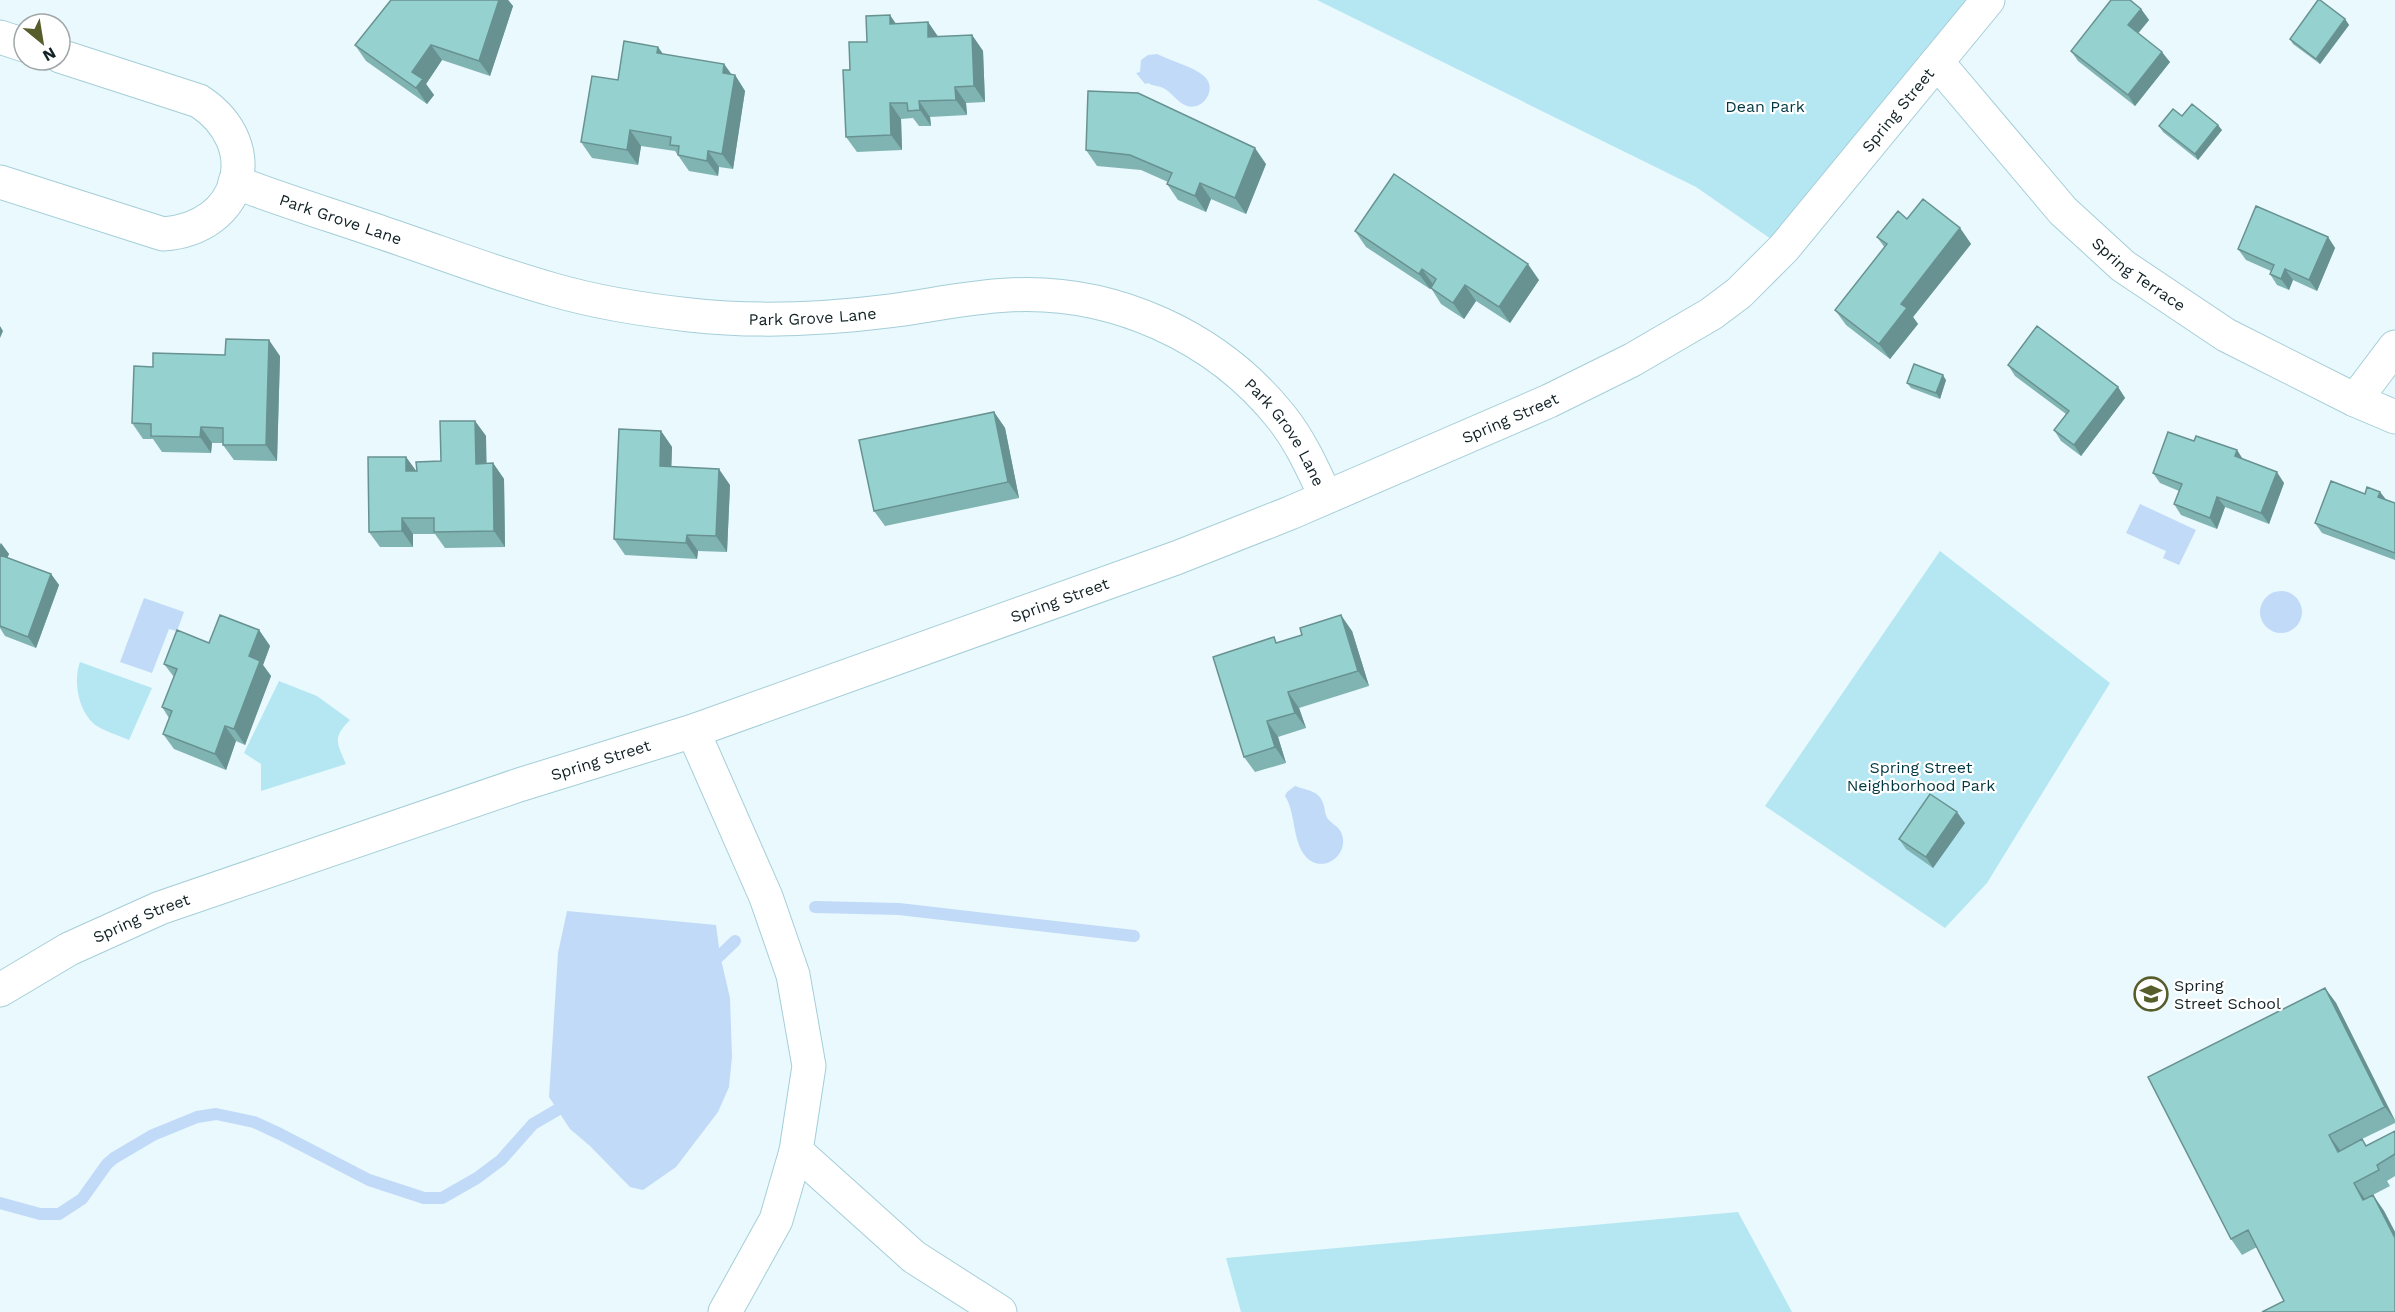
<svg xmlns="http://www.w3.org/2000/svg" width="2395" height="1312" viewBox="0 0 2395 1312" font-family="'Work Sans',sans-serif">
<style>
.green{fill:#b5e7f3}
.water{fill:#c1daf8}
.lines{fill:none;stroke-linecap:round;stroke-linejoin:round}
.stream{stroke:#c1daf8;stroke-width:12}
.minor-casing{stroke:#a5ced8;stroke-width:35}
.minor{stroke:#fff;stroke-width:33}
.wall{fill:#80b4b2}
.shaded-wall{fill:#689291}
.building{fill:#95d1cf;stroke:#689291;stroke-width:1.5}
.labels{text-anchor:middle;stroke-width:4.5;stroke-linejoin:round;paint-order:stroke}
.park-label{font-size:16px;fill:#003841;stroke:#fff}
.street-label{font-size:16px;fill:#122226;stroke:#fff}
.poi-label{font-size:16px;fill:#122226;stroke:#fff;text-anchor:start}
</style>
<rect width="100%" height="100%" fill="#e9f9fd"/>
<path class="green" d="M1317 0H1988L1784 248 1696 187Z
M1940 551 2110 683 1987 883 1945 928 1765 806Z
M80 662 152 688 129 740C118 735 103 731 94 724 78 710 73 681 80 662Z
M279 681 317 696 350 720C332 738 337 743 346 764L261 791V764L244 753Z
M1738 1212 1792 1312H1241L1226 1258Z"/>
<path class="water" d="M1157 54C1171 61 1192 66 1204 76 1218 88 1204 111 1187 106 1178 103 1173 94 1165 89 1159 85 1154 87 1148 83L1145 84 1136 73 1140 72 1141 60 1148 55Z
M2140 504 2196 530 2179 565 2163 558 2166 551 2126 533Z
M2260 612a21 21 0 1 1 42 0a21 21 0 1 1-42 0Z
M144 598 184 612 177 631 169 629 152 673 120 662Z
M1295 786C1308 791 1320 790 1324 806 1325 810 1325 815 1328 819 1332 824 1338 826 1341 832 1351 854 1323 875 1306 857 1292 841 1296 813 1285 796L1287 792Z
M567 911 716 925 720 955 730 998 732 1057 729 1087 718 1112 676 1167 643 1190 630 1187 590 1146 570 1129 549 1097 558 953Z"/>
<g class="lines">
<path class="stream" d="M815 907 899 909 1134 936
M710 965 735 941
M0 1203 40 1214H59L82 1199 107 1164 114 1158 153 1135 197 1117 216 1114 254 1122 280 1134 369 1180 424 1198H442L477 1178 501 1160 533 1124 557 1110 568 1099"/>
<defs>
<g id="minor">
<path d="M0 37 24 45"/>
<path id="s1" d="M1937 62 2063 211 2123 266 2226 335 2355 400 2395 417"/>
<path d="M0 182 163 234C242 229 266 145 199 101L60 56"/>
<path id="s2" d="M235 182C284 201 334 216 383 233 440 252 496 274 554 290 599 303 645 310 690 315 753 322 826 319 889 311 928 306 968 297 1008 295 1113 289 1217 336 1282 418 1301 442 1313 470 1326 497"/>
<path d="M2355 400 2395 347"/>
<path d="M693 731 766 897 793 975 809 1066 796 1151 914 1257 1000 1312"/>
<path id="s3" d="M0 990 69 949 160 908 519 785 693 731 1176 558 1290 513 1549 401 1632 360 1711 314 1739 293 1784 248 1988 0"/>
<path d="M725 1312 776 1220 796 1151"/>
</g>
</defs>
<use href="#minor" class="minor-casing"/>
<use href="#minor" class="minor"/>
</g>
<path class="wall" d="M391 0H508L513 6 490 76 442 60 426 84 434 95 427 104 366 61 355 45Z
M2141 9 2149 20 2138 33 2170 62 2135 106 2078 61 2071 51Z
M2345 19 2349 25 2320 64 2293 44 2290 39Z
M928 22 938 37 972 35 983 51 985 102 966 103 967 115 930 117 931 126H919L913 118 901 119 902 150 857 152 846 137 850 70 867 42 896 24Z
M663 54 724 64 732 75H735L745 91 733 169 719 167 718 176 689 171 675 151 641 146 638 165 592 158 581 142 618 80Z
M2182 116 2222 130 2198 160 2163 132 2159 126Z
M1086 150 1266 164 1246 214 1211 199 1206 212 1178 200 1167 184 1168 182 1141 170 1097 166Z
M1907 219 1960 228 1971 244 1913 317 1918 324 1890 359 1846 325 1835 310 1885 248 1877 237Z
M1355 231 1539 280 1510 323 1476 301 1464 319 1441 304 1431 288 1430 289 1366 247Z
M2328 237 2335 248 2317 291 2293 280 2289 290 2277 285 2270 274 2271 271 2246 260 2238 249Z
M280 356 277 461 234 460 223 445V443H212L211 453 162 452 153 439H143L132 423 153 367Z
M2008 365 2118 387 2125 398 2081 456 2061 441 2054 430 2066 414 2015 376Z
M1946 380 1940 399 1911 388 1907 383Z
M994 412 1005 428 1019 498 885 526 874 511Z
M475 421 486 436V464L493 463 504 479 505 547 445 548 435 534H413V547H380L369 532 406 457 416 471 441 461Z
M661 431 672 447 671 467 730 485 727 552 698 551 697 559 625 555 614 539Z
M2194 441 2237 450 2243 460 2284 483 2269 524 2225 507 2217 529 2181 515 2174 504 2179 491 2160 483 2153 473Z
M2380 492 2386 500 2395 503V560L2322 533 2315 523 2365 494Z
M0 543 9 554 7 558 51 574 59 585 36 648 5 636 0 628Z
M259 630 270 646 263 665 271 676 245 745 236 741 226 770 174 749 163 734 169 718 162 707 174 677 164 664 209 643Z
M1352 631 1369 686 1299 708 1306 728 1278 737 1286 763 1255 772 1244 757 1277 643Z
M1965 823 1933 868 1906 849 1899 839Z
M2325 988 2336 1003 2395 1120V1123L2362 1139 2367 1146 2395 1131V1176L2387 1181 2390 1186 2365 1199 2373 1195 2384 1211 2395 1232V1312L2257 1247 2242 1255 2231 1239Z"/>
<path class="shaded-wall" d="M499 0H508L513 6 490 76 479 61Z
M2141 9 2149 20 2136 36 2128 25Z
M890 15 901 31 890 24Z
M2345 19 2349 25 2320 64 2316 59Z
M928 22 939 38 928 37Z
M972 35 983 51 985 102 974 86Z
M431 45 442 60 426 84 434 95 427 104 416 88 412 72Z
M658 47 669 62 657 53Z
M2162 52 2170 62 2135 106 2128 95Z
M724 64 734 78 735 75 745 91 733 169 722 154 723 73Z
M955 87 966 103 967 115 956 100Z
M919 101 930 117 931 126 920 110Z
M890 103 901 119 902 150 891 135Z
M2218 125 2222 130 2198 160 2195 154Z
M630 130 641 146 638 165 627 150Z
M1255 148 1266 164 1246 214 1235 198Z
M708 151 719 167 718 176 707 161Z
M1200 183 1211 199 1206 212 1195 196Z
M1960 228 1971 244 1913 317 1918 324 1890 359 1879 344 1901 304Z
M2328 237 2335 248 2317 291 2309 280Z
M1528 264 1539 280 1510 323 1499 307Z
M1422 269 1433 284 1430 289 1419 274Z
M2285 269 2293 280 2289 290 2281 279Z
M1465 285 1476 301 1464 319 1453 303Z
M0 326 3 331 0 338Z
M269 340 280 356 277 461 266 445Z
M1943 375 1946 380 1940 399 1936 393Z
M2118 387 2125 398 2081 456 2074 445Z
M994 412 1005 428 1019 498 1008 482Z
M475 421 486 436 487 480 476 464Z
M201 427 212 443 211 453 200 437Z
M661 431 672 447 671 482 660 466Z
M2237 450 2244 461 2235 456Z
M406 457 417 472 406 471Z
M493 463 504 479 505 547 494 531Z
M719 469 730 485 727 552 716 536Z
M2277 472 2284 483 2269 524 2261 513Z
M2380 492 2388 502 2378 497Z
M2217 497 2225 507 2217 529 2210 518Z
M402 518 413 534V547L402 531Z
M687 535 698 551 697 559 686 543Z
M1 543 9 554 4 565 0 559V546Z
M51 574 59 585 36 648 28 637Z
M1341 615 1352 631 1369 686 1358 671Z
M259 630 270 646 263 665 271 676 245 745 234 729 249 656Z
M1288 692 1299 708 1306 728 1295 713Z
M1267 721 1278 737 1286 763 1275 747Z
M225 726 236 741 226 770 215 754Z
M1957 812 1965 823 1933 868 1926 857Z
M2325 988 2336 1003 2395 1121 2385 1107Z
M2329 1135 2340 1150 2338 1152Z
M2354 1183 2365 1199 2363 1200Z
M2373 1195 2384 1211 2395 1232V1238Z"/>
<path class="building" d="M391 0H499L479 61 431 45 412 72 423 79 416 88 355 45Z
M2111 0H2130L2141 9 2128 25 2162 52 2128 95 2071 51Z
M2318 0H2320L2345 19 2316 59 2290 39Z
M890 15V24L928 22V37L972 35 974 86 955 87 956 100 919 101 920 110 908 111 907 103H890L891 135 846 137 843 70H850L849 42H867L866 16Z
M624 41 658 47 657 53 724 64 723 73 735 75 722 154 708 151 707 161 678 155 679 146 670 145 671 137 630 130 627 150 581 142 592 76 618 80Z
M1088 91 1138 93 1255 148 1235 198 1200 183 1195 196 1167 184 1172 173 1130 155 1086 150Z
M2192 104 2218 125 2195 154 2159 126 2173 109 2182 116Z
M1394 174 1528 264 1499 307 1465 285 1453 303 1431 288 1436 279 1422 269 1419 274 1355 231Z
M1923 199 1960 228 1901 304 1907 308 1879 344 1835 310 1887 244 1877 237 1898 211 1907 219Z
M2256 206 2328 237 2309 280 2285 269 2281 279 2270 274 2274 265 2238 249Z
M2037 326 2118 387 2074 445 2054 430 2069 411 2008 365Z
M226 339 269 340 266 445H223V428L201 427 200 437 151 436V424L132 423 134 366 153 367V353L225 355Z
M1914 364 1943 375 1936 393 1907 383Z
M994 412 1008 482 874 511 859 440Z
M440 421H475L476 464 493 463 494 531 434 532V518H402V531L369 532 368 457H406V471H417L416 462 441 461Z
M619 429 661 431 660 466 719 469 716 536 687 535 686 543 614 539Z
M2168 432 2194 441 2196 436 2237 450 2235 456 2277 472 2261 513 2217 497 2210 518 2174 504 2182 484 2153 473Z
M2331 481 2365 494 2367 487 2380 492 2378 497 2395 503V553L2315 523Z
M0 555 51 574 28 637 0 626Z
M220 615 259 630 249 656 260 661 234 729 225 726 215 754 163 734 172 711 162 707 177 669 164 664 177 630 209 643Z
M1341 615 1358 671 1288 692 1295 713 1267 721 1275 747 1244 757 1213 657 1274 637 1276 643 1302 635 1300 628Z
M1930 794 1957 812 1926 857 1899 839Z
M2325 988 2385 1107 2329 1135 2338 1152 2362 1139 2366 1146 2395 1131V1154L2377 1165 2379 1170 2354 1183 2363 1200 2373 1195 2395 1238V1312H2262L2284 1301 2248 1230 2231 1239 2148 1077Z"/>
<defs>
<symbol id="school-ring" viewBox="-11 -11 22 22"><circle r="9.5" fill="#fff" stroke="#575d2b" stroke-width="1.5"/><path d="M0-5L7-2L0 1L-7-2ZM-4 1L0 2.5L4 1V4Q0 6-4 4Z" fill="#575d2b"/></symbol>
</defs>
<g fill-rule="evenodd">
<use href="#school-ring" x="2132" y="975" width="38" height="38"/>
</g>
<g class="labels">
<g class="park-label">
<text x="1765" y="112">Dean Park</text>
<text x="1921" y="773">Spring Street<tspan x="1921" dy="18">Neighborhood Park</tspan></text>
</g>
<g class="street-label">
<text dy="6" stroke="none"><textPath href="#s3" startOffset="2121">Spring Street</textPath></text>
<text dy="6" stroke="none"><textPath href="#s2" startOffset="112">Park Grove Lane</textPath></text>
<text dy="6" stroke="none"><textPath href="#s1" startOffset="294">Spring Terrace</textPath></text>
<text dy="6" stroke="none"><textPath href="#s2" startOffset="598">Park Grove Lane</textPath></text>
<text dy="6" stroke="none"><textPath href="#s3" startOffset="1617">Spring Street</textPath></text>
<text dy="6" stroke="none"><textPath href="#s2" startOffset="1120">Park Grove Lane</textPath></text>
<text dy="6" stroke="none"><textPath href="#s3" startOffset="1131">Spring Street</textPath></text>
<text dy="6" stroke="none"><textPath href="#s3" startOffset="645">Spring Street</textPath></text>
<text dy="6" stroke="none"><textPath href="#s3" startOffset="159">Spring Street</textPath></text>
</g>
<g class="poi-label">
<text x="2174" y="991">Spring<tspan x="2174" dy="18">Street School</tspan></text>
</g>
</g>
<g transform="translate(42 42) rotate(150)"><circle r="28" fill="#ffffff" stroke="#a0a7a8" stroke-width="1.5"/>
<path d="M0-4.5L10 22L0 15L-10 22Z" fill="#575d2b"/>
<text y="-9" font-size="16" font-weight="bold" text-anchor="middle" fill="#122226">N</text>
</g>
</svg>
